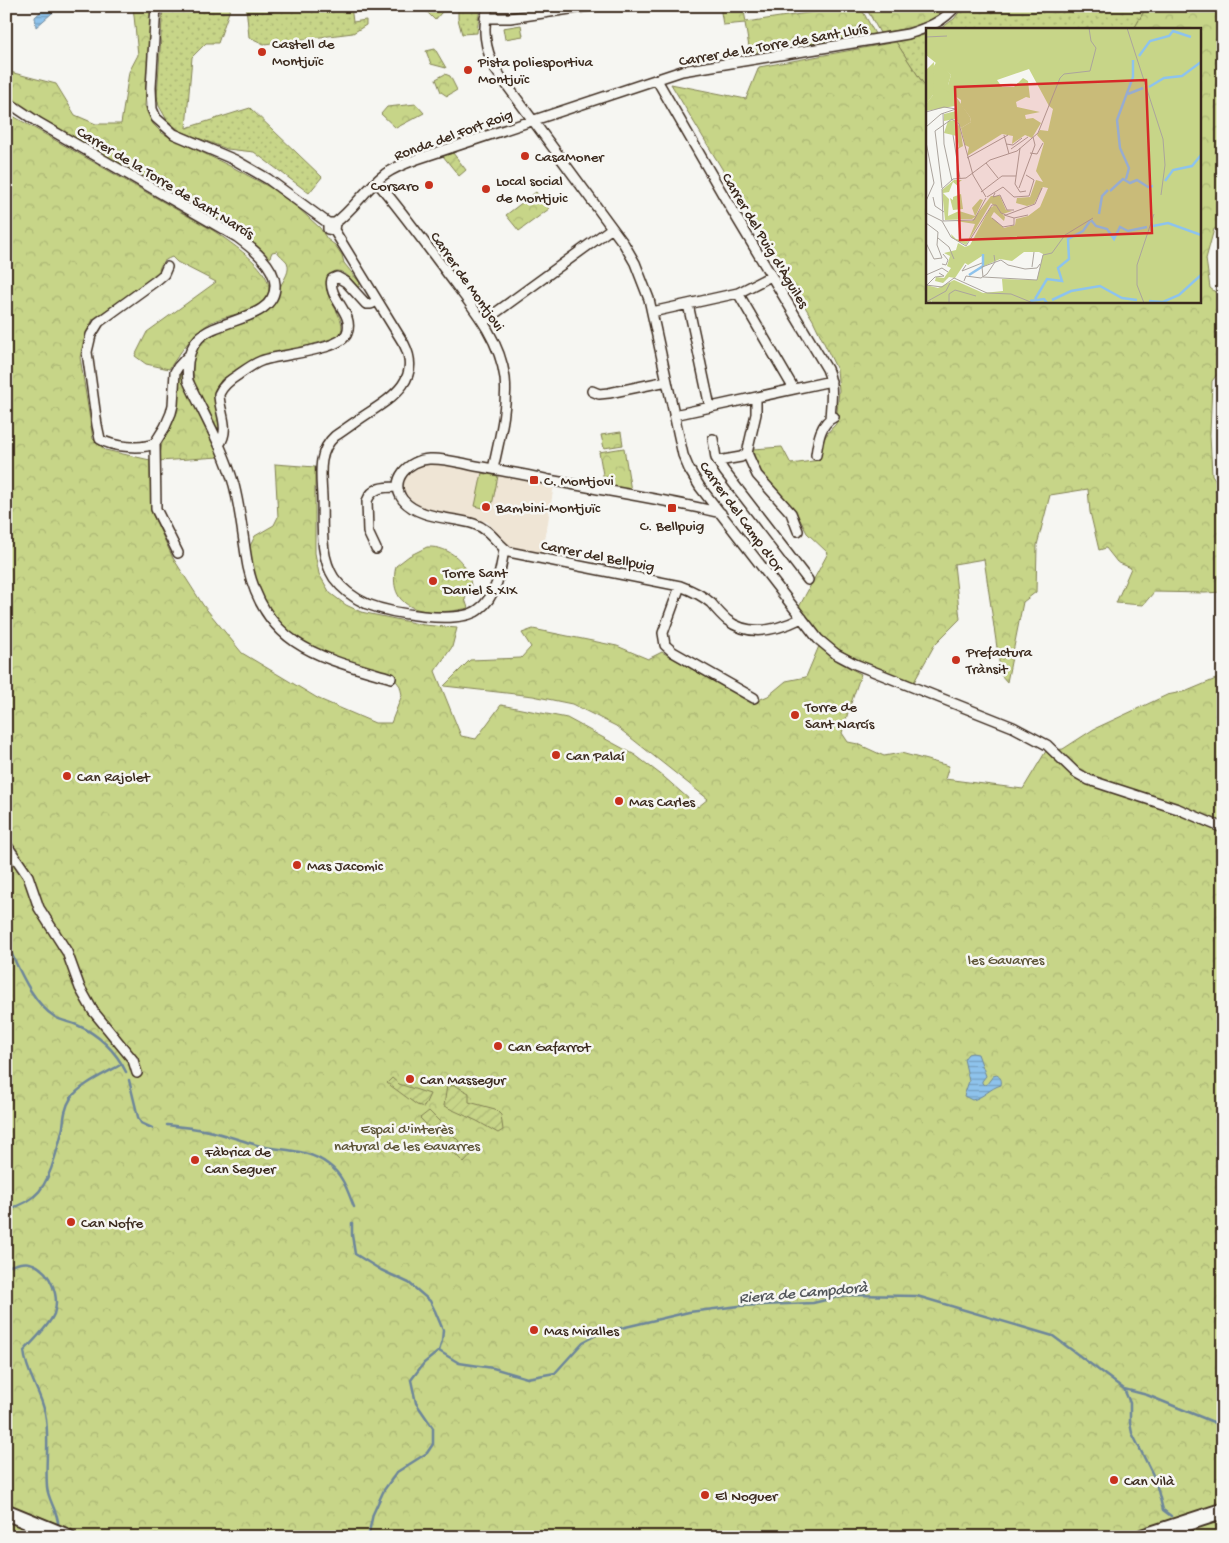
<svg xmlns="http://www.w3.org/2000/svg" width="1229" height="1543" viewBox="0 0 1229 1543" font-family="'Gochi Hand',sans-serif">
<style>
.built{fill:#efe5d5}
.grass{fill:url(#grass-dots);stroke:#818053}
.forest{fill:url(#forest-crowns);stroke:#818053}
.garden{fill:url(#garden-furrows);stroke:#818053}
.pitch{fill:#c7d588;stroke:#818053}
.water{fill:url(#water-rules);stroke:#6d869a}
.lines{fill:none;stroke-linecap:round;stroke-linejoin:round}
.stream{stroke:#6d869a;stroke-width:2.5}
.street-casing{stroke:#3b2a1e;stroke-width:12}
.highway-casing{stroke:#3b2a1e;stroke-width:19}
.street{stroke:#f6f6f2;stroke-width:9}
.highway{stroke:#f6f6f2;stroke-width:15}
.poi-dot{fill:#c8321e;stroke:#f6f6f2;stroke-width:2}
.labels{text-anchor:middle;stroke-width:5;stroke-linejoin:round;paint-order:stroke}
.poi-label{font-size:15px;fill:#3b2a1e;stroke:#f6f6f2;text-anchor:start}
.street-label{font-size:15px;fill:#3b2a1e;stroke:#f6f6f2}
.park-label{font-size:15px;fill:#5e5538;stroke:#f6f6f2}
.water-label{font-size:16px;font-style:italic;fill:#54585c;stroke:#f6f6f2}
.inset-river{fill:none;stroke:#8ec3ec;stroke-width:2.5}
.inset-road{fill:none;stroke:#aba49d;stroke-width:1}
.view{fill:#d62828;fill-opacity:0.15;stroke:#d62828;stroke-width:2.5}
.inset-edge{fill:none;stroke:#3b2a1e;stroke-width:2.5}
</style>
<defs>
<pattern id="grass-dots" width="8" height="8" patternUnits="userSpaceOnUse" patternTransform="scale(1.25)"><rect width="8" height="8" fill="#c7d588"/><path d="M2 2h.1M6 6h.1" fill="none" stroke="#acb775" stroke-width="1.8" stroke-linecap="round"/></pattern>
<pattern id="forest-crowns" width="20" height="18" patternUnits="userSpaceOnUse" patternTransform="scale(1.25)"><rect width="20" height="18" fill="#c7d588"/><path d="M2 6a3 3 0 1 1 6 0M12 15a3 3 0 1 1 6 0" fill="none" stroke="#acb775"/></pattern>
<pattern id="garden-furrows" width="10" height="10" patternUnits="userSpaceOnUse" patternTransform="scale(1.25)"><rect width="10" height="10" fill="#c7d588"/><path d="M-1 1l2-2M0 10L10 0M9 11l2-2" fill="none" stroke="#acb775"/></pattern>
<pattern id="water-rules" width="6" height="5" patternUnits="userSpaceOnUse" patternTransform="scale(1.25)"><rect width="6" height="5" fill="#8ec3ec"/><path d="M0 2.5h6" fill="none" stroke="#759fbf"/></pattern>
</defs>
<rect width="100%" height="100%" fill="#f6f6f2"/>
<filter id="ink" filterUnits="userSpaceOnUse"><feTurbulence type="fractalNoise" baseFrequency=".02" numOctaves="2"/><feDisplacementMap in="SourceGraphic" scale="10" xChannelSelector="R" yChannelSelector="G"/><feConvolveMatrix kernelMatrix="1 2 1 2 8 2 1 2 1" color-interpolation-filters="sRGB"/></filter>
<g filter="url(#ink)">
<path class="built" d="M430 462 554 485 543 553 515 549 510 546 487 522 427 509 417 505 407 496 403 488 405 476 412 468 421 463Z"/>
<path class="grass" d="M163 6H231L218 43H206L192 57 186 128 250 108 322 177 309 193 254 152 227 149 180 131 167 120 159 106 157 97Z
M246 6H351L353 22 366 20V25L353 33 264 44 249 37Z
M428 6H447L435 20 425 10Z
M458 6H480L477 33 462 34 458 19Z
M964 6H1037L1044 10 1057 12 1067 6H1147L1134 29H940L954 19Z
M928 34V91L896 42Z"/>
<path class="forest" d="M133 6H151L145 106 153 124 162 133 234 168 271 188 297 207 320 228 327 239 335 245 342 255 344 263 360 283 359 287H358C349 277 338 262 327 278 321 299 354 323 337 337L294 350 264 355 256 358 221 380 215 393 220 429 214 426C201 403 184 373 198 347 202 341 208 334 215 332 232 325 255 323 268 310 276 303 277 296 280 287 284 279 291 271 287 262 284 258 279 255 277 251L272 252 270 257 267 258 254 246 251 240 250 228 245 233H238L39 119 6 97V71L56 84 75 115 96 124H121L129 72 138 55Z
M720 6H743L746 22 835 9V6H860L875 34 750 53 745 23 723 25Z
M865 6H949C930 25 906 29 880 33Z
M1147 6H1223V228L1214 229 1206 259 1210 288 1223 298V371L1219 372 1212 381 1210 435 1212 475 1223 490V592L1205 593 1154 592 1143 605 1116 603 1131 568 1117 562 1106 548 1099 550 1090 512 1088 489 1050 495 1037 545 1036 592 1023 602 1007 682 1001 675 984 559 954 564 960 619 935 644 914 682C882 669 842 658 818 632 811 624 806 616 799 607L828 553 807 533 795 510 755 466 753 449 782 447 791 464 820 460C821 442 823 437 836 424L839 390 837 370 813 320 671 84 746 99 759 67 896 42 928 91V301H1200V29H1134Z
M435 49 446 68 431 64 426 51Z
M445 74 450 76 457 90 447 96 441 92 436 79Z
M416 104 424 113 396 128 381 114 387 107Z
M6 112 214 231C232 244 295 283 257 306 243 315 224 315 210 323 192 334 180 353 169 369L146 364 135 356 147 332 216 282 177 262 172 257C162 261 160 264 158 275L93 319 86 334 80 357 93 439 105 450 150 460 151 511 173 558 203 605 242 653 319 699 375 723H391L402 695 400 686 391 674 340 659 304 645 290 636 266 604 256 580 249 548 255 536 274 525 278 517 275 464 315 467V553L319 574 330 593 346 605 361 612 424 625 457 628 452 647 435 671 461 736 476 739 501 705 567 718 635 755 664 777 698 807 708 799 616 726 572 704 533 696 444 686 470 660 521 658 531 647 522 633 533 629 617 646 648 659 662 652 751 703 768 696 786 681 806 677 819 646 837 661 861 674 849 709 842 733 848 742 858 744 884 756 901 753 949 766 945 779 1023 789 1046 751 1063 749 1094 729 1167 695 1187 691 1223 676V1537H6Z
M536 192 549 209 519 231 506 215Z
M179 374H183L217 450 219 457 159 461 162 443 174 420 178 399Z
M621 432 623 445 604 448 601 435Z
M624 448 631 491 605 486 599 452Z
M427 547C450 546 469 563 471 586L465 599 468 608C434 616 385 615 396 566L409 556Z"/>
<path class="garden" d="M453 153 466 170 459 176 443 156Z
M392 1078 399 1084 430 1094 424 1107 417 1105 387 1083Z
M447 1085 456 1086 469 1093V1102L495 1109 501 1115 503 1130 498 1133 477 1121 444 1106Z
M429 1111 472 1154 464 1163 420 1118Z"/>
<path class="pitch" d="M521 25 523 36 505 39 503 28Z
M482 473 498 476 491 510 475 506Z"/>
<path class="water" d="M47 6 59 7 36 27 35 17Z
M972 1053 978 1054 986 1076 982 1081V1083L984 1085 987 1084 993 1076 997 1075C1001 1078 1002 1080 1001 1085 990 1088 983 1098 972 1100L964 1096 969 1081 964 1059 968 1054Z"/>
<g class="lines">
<path class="stream" d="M6 942C18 966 31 1002 55 1017 61 1021 70 1022 77 1025 98 1034 116 1051 126 1072
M129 1080 138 1117 141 1123 152 1128
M167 1125C181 1127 195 1128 209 1131 226 1135 243 1141 260 1146 284 1151 309 1149 329 1165 343 1175 348 1192 354 1207
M6 1210C38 1201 46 1187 55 1157 58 1147 61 1137 63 1127 64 1117 65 1107 71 1098 81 1084 107 1073 122 1064
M352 1223V1235L355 1254 381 1270 409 1283 430 1301 435 1311 443 1330 442 1341 439 1351 424 1363 411 1380 416 1403 433 1428V1444L427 1453 397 1472 384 1490 373 1514 368 1537
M6 1267C14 1265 25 1260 33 1264 51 1271 60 1297 54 1314 49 1326 33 1341 24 1351 26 1373 41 1392 45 1413 50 1438 45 1462 47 1487 48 1501 60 1514 58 1528
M439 1351 459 1363 493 1368 527 1378 555 1373 583 1342 600 1333 689 1312 739 1306 813 1303 847 1295 917 1296 1053 1336 1124 1389 1147 1395 1223 1426
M1124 1389 1130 1403V1423L1132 1433 1155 1479 1163 1510 1171 1516"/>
<defs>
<path id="street" d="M156 6 151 88 152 109 156 118 174 134 235 160 268 179 328 223
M488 6C482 29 485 48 495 69L624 244 635 263 649 299 683 455 689 469 700 487 818 639 836 654 855 664 1013 727 1047 745 1075 772 1089 780 1178 809 1223 828
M485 18H510L590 6
M657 80 726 200 827 369C834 385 831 401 830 419
M6 101 39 123 237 237C252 248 274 265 275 284 277 320 219 318 199 338 188 350 186 365 188 381 204 415 224 449 234 485 241 512 243 540 248 567 266 648 323 658 391 678
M377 182C400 209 421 238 442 266 467 301 499 334 505 378 508 408 499 440 493 469
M335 223 334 230 328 229V223H335C354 209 366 188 385 174 395 167 406 163 417 159L682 71 908 34C927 28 943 22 956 6
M334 230 404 344C422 379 393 397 367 414 356 421 346 429 335 436 317 452 321 475 322 497 323 523 319 555 334 578 342 589 354 598 367 604 390 613 457 625 478 610 497 597 501 569 504 549
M738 293 794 389
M688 304 710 407
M652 312 738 293 771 276
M483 322 612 228
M592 391 599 394 609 393 667 381
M756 398V414L747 453 757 475 791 513 798 531
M674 415 831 381
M713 439 716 458 724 471 808 580
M155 443C143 450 112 447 100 439L97 425 87 352 91 335 99 322 157 280 164 274 167 267
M219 445C231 428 219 412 219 394 223 385 230 380 238 375 245 370 253 364 261 361 279 354 341 351 347 333 355 313 327 298 332 279L337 277 346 282 366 304H371L377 301
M816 455C818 441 820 423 834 417
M718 461 741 457 747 453
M721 513C664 499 606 491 549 480 523 474 497 470 471 465 457 462 443 458 429 459 409 460 388 480 403 500 419 519 452 517 474 524 490 529 496 543 509 552L680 586C691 590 702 595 711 603 716 609 721 615 727 620 750 638 778 630 802 618
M376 549 368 532 367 501C372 487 384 487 397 487
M178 553 156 509 155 443 165 427 171 413 173 405 175 372 178 367 188 356
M680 586 663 633 665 645 673 652 754 698
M6 844 28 876 39 908 67 952 80 988 93 1011 133 1060 137 1073"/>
<path id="highway" d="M6 1512 67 1537
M1143 1537 1223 1511"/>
</defs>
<use href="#street" class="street-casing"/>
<use href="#highway" class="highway-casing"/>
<use href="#street" class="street"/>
<use href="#highway" class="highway"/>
</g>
</g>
<g class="poi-dot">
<circle cx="262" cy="52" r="5"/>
<circle cx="468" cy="70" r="5"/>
<circle cx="525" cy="156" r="5"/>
<circle cx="429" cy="185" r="5"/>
<circle cx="486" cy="189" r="5"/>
<rect x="529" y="475" width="10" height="10" rx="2.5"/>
<circle cx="486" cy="507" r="5"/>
<rect x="667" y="503" width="10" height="10" rx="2.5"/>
<circle cx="433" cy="581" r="5"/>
<circle cx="956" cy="660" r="5"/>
<circle cx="795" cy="715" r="5"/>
<circle cx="556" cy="755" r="5"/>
<circle cx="67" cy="776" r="5"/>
<circle cx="619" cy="801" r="5"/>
<circle cx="297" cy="865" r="5"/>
<circle cx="498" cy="1046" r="5"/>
<circle cx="410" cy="1079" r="5"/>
<circle cx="195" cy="1160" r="5"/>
<circle cx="71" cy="1222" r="5"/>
<circle cx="534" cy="1330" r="5"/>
<circle cx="1114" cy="1480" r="5"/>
<circle cx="705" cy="1495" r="5"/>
</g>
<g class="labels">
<g class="poi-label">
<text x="272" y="48">Castell de<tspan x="272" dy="17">Montjuïc</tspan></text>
<text x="478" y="66">Pista poliesportiva<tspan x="478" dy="17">Montjuïc</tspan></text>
<text x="535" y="161">CasaMoner</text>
<text x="496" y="185">Local social<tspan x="496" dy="17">de Montjuic</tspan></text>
<text x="419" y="190" text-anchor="end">Corsaro</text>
<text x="544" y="485">C. Montjovi</text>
<text x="496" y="512">Bambini-Montjuïc</text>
<text x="672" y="530" text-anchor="middle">C. Bellpuig</text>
<text x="443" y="577">Torre Sant<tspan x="443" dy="17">Daniel S.XIX</tspan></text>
<text x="966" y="656">Prefactura<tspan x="966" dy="17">Trànsit</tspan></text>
<text x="805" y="711">Torre de<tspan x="805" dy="17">Sant Narcís</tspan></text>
<text x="566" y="760">Can Palaí</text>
<text x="77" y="781">Can Rajolet</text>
<text x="629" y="806">Mas Carles</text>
<text x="307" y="870">Mas Jacomic</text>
<text x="508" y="1051">Can Gafarrot</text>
<text x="420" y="1084">Can Massegur</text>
<text x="205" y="1156">Fàbrica de<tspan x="205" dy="17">Can Seguer</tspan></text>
<text x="81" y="1227">Can Nofre</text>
<text x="544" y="1335">Mas Miralles</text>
<text x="1124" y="1485">Can Vilà</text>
<text x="715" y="1500">El Noguer</text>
</g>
<g class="street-label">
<text transform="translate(773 44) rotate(-10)" y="5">Carrer de la Torre de Sant Lluís</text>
<text transform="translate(453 134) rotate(-20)" y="5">Ronda del Fort Roig</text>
<text transform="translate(166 182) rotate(31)" y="5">Carrer de la Torre de Sant Narcís</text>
<text transform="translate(766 240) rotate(59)" y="5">Carrer del Puig d'Àguiles</text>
<text transform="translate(468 281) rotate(55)" y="5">Carrer de Montjovi</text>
<text transform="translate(742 516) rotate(54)" y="5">Carrer del Camp d'Or</text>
<text transform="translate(598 555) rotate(11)" y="5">Carrer del Bellpuig</text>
</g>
<g class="park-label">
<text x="1006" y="964">les Gavarres</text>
<text x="407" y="1133">Espai d'interès<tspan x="407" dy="17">natural de les Gavarres</tspan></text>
</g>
<g class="water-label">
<text transform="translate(803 1291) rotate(-5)" y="6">Riera de Campdorà</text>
</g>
</g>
<g transform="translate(926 28)">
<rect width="275" height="275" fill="#f6f6f2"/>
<path d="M11 33 25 47 22 57 44 89 45 94 35 100 30 91 18 93V86L30 83 29 78 0 83V76L7 67 6 41ZM28 152H36L32 155 33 159 27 154 23 164 17 165 23 171 22 188 33 183 49 188 46 180 54 171 57 172 49 189 46 191 19 192 16 162ZM35 166 37 181 27 182 24 170 27 172V169Z" fill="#c7d588"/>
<path d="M0 0H275V275H6L5 272V275H0V257L12 260 28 252 57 265 77 263 76 251 111 252 117 226 113 224H98L86 233 74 231 56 239V228L42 237 39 235 29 250 23 249 17 255 9 253 10 249 18 250 25 240 21 238 24 228 18 225 30 222 32 215 39 219 44 217 64 180 69 177 79 189 78 193 68 184 65 189 78 200 89 197 90 191 102 188 114 179 122 160 117 159 108 176 101 178 90 175 91 170 104 169 110 152 117 154 110 143 118 115 111 107 114 102 122 103 127 81 123 78 103 41 71 52 76 59H88L97 50 102 53 104 70 100 69 90 74 91 79 114 84 99 87 100 91 107 90 115 95 106 110 99 107 86 116 87 108 76 106 41 128 43 119 39 117 35 100 45 94 44 89 35 77V72L16 60 22 57 25 47 0 27ZM8 34 7 67 1 75 0 42ZM28 92 34 99 37 118 30 122 33 119 31 108 18 105 22 93ZM65 168H74L80 182 86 183 77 186 65 175 40 217 26 210 25 206 30 211 42 213 49 196 30 193H46Z" fill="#c7d588"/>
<path class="inset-river" d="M213 28 224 13 243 8 247 3 265 9M223 59 238 50 256 48 275 34M202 66 217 60M200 151 203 140 194 120 191 92 207 49V32M239 153 247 142 266 138 275 127M184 163 197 151 204 155 211 152 222 159 227 158M173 186 176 168 182 162M165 192 170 198 181 201 188 211 194 199 202 203 221 199M227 198 242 195 275 207M43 247 57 238V226M109 271 121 251 136 253 132 240 143 231 142 211 157 203 164 193M126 272 145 263 174 258 196 270 211 272M104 273 118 271 121 275M223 273 237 274 253 267 275 247"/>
<path class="inset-road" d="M201 0 237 111 239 137 235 167M0 9 21 8M0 84 18 79 30 81 15 86 0 99M17 85 18 116 26 153M27 107 34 151M78 107 83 126M0 114 8 155 0 173M80 116 87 117 96 110M94 120 89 156 94 164 100 163M85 121 102 109M104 125 111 126 117 115M41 130 82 107M60 135 72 150M16 160 9 103 26 91 33 96 47 147 60 169M93 160 109 117 107 109M55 164 76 148H90M69 165 67 169 74 167 81 182H88M7 169 9 178 18 184M61 169 77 159 88 169 103 168 108 152 100 147M0 185 16 193M78 187 88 190 102 187M66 190 77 199 88 197V190M16 193 25 209 40 218 66 177H70L75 185 80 187 109 176 116 160M17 193 16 161 27 151 40 150 64 132 91 123 112 105 134 50 138 46 164 43 170 20 165 13 163 0M17 193 48 192 60 170M0 195 12 204 11 217 16 230 8 231 0 215M12 210 23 219 28 231M16 236 20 237 22 232 17 226M40 237 36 243 56 235M106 239 108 224M99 241 111 240 114 236M0 247 16 240 22 244M57 249 111 252 117 227 126 225 139 207 167 190M57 249 56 239 75 232 82 237 99 241M38 253 40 248 55 250 61 246 69 234 68 227M0 257 16 259 28 250 61 265 85 266 107 275M1 257 9 249 18 248 13 245M0 274 20 263 24 255M23 275V266L29 262 50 268M218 275 211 257V237L228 186"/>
<path class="view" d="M220 52 226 205 34 212 29 59Z"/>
<rect width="275" height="275" class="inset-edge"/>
</g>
<rect width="1229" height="1543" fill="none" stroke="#f6f6f2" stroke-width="25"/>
<rect x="12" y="12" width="1204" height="1518" fill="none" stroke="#3b2a1e" stroke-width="2" filter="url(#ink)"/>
</svg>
